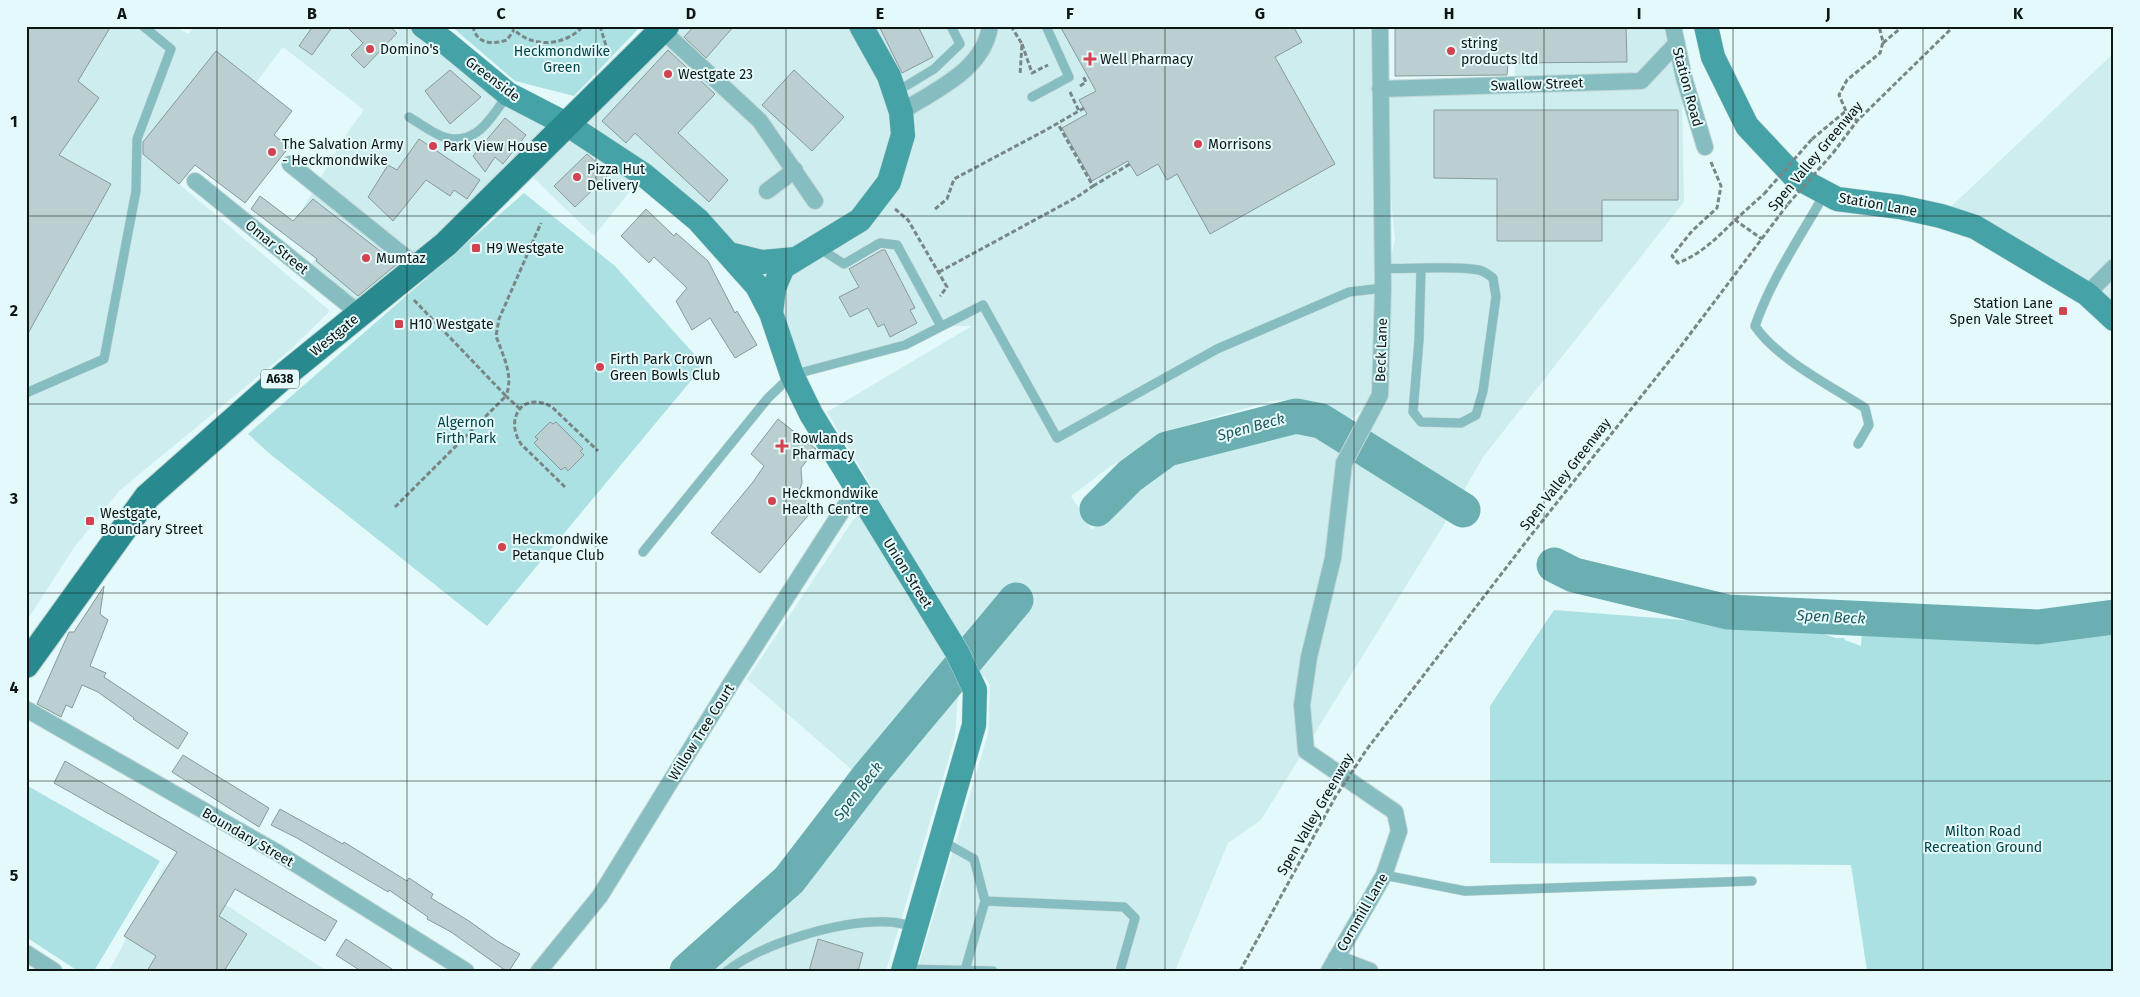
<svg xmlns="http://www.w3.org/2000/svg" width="2140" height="997" viewBox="0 0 2140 997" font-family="'Fira Sans',sans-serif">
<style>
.built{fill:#ceedee;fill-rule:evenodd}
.green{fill:#ace1e3}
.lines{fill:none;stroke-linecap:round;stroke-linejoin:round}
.river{stroke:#6cafb2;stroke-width:35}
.building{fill:#bbcfd0;stroke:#879a9b}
.lane-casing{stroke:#c2d5d5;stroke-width:10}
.street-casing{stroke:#c2d5d5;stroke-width:18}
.secondary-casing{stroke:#c2d5d5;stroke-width:25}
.primary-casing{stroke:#c2d5d5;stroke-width:28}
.path{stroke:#788687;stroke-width:3;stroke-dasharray:5 2.5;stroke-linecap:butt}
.lane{stroke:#86bdc0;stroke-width:9}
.street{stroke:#86bdc0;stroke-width:16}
.secondary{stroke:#45a2a6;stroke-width:24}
.primary{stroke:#288a8e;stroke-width:26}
.path-bridge{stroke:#788687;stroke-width:3;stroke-dasharray:5 2.5;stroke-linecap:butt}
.grid{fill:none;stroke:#0e1515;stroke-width:1;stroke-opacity:0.55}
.poi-dot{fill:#d2424f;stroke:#e4f9fa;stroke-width:2}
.labels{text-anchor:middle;stroke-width:4;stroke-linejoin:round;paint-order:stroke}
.shield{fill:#e4f9fa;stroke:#4e595a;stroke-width:1}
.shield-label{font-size:12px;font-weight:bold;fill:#0e1515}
.poi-label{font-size:14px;fill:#0e1515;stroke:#e4f9fa;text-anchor:start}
.park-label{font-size:14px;fill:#004245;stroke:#e4f9fa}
.street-label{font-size:14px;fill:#0e1515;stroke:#e4f9fa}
.water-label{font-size:15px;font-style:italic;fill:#1e575a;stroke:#e4f9fa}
.neatline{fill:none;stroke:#0e1515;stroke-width:2}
.grid-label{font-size:16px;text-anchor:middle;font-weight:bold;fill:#0e1515}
</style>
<rect width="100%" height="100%" fill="#e4f9fa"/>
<path class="built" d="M26 26H175L188 34 195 26H414L564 127 655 26H1380V89L1515 79 1513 26H1668L1682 100 1684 202 1483 457 1448 518 1261 820 1228 843 1175 971H917L988 734 990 685 984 676 958 693 955 737 886 971H706L742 939 842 832 893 767 873 788 747 679 853 520 879 499 827 412 972 326H941L905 345 792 375 771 313 643 175 594 236 515 160 418 267 358 304 312 264 326 242 299 215 347 133 364 110 283 47 179 184 330 311 290 350 119 491 73 549 26 622ZM1381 96 1395 240 1384 285ZM1378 396 1347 457 1290 422 1146 469 1092 530 1071 496 1111 466 1139 451 1166 431 1271 401 1298 399 1348 422Z
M2114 53V319L1941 216Z
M165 865 327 971H109Z"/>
<path class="green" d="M451 26H641L574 96 515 81Z
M524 193 615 266 704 365 487 626 270 454 248 434Z
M1554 610 1811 630 1836 638H1844L1845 640 1861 646 1863 619 2114 614V971H1867L1851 865 1490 863V706Z
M26 785 160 861 94 971H78L26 937Z"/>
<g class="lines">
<path class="river" d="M1097 509 1130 476 1167 449 1296 416 1321 421 1463 510
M1554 565 1574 575 1728 612 2038 627 2114 617
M687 971 789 880 869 776 1016 600"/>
</g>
<path class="building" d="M26 26H111L78 81 99 98 59 155 111 184 26 337Z
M313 26H333L312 55 299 46Z
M346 26H389L397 33 364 68 351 55 363 43Z
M694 26H734L706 58 684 37Z
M879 26H918L933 57 902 73Z
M1060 26H1293L1302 42 1275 57 1335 164 1210 234 1177 174 1167 180 1158 164 1137 176 1128 161 1092 181 1062 128 1087 114 1079 100 1096 91Z
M1395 26H1626L1627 62 1508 63 1507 75 1395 76Z
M668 50 715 94 678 133 728 180 709 202 635 133 626 143 602 121Z
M216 51 292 111 274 135 289 147 245 203 195 165 179 184 143 154V142Z
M450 70 481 97 450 124 425 91Z
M794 70 844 117 812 151 762 105Z
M1434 110H1678V200H1602V241H1497V179L1434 178Z
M505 118 526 135 503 164 495 157 485 172 473 156Z
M419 139 480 180 467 199 454 190 450 196 426 180 393 221 368 197 388 165 397 170Z
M587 154 609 174 575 207 554 186Z
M260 196 293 221 313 199 397 264 358 296 316 261 317 259 251 209Z
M646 209 674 236 676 233 708 261 735 313 737 311 757 345 735 358 710 318 692 330 676 301 687 288 654 257 649 263 621 236Z
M882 250H885L915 308 910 310 917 323 890 337 884 324 878 327 868 308 850 317 839 297 859 287 849 269Z
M778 419 816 449 801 468 802 483 798 495 815 507 760 573 711 533 753 482 764 466 751 454Z
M550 422 553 424 556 422 583 449 580 451 584 455 568 471 565 467 561 470 534 443 538 439 535 437Z
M104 586 100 614 108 620 90 666 106 673 104 677 188 733 178 749 133 719 134 718 98 692 82 685 72 708 66 705 61 717 37 704 69 632H74Z
M183 755 269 808 259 827 172 772Z
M65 761 337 921 325 941 235 889 219 916 247 934 224 971H147L156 956 124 936 177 852 54 783Z
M280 809 343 844 344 842 407 881 409 878 433 894 431 898 469 921 497 941 520 954 509 971H506L451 932 427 919 428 917 389 890 388 892 297 838 271 825Z
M346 939 395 971H361L336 955Z
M818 939 863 953 858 971H809Z"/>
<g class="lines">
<defs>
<path id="lane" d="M896 92 934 69 960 44 951 26
M1032 97 1069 77 1046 26
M409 117C420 123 434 135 447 138 478 145 493 115 508 94
M1825 193C1801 236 1771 279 1755 326 1777 359 1831 386 1865 408L1869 425 1858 444
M819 248 844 264 880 243 897 245 941 326
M1383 268C1414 270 1448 265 1479 270 1484 271 1489 275 1493 278L1496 297 1483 391 1476 415 1461 423 1421 422 1413 412 1419 340 1421 269
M26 393 104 359 136 191 137 139 171 49 143 26
M643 552 768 398 792 375 905 345 983 305 1057 438 1217 349 1349 292 1383 288
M942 841 974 859 985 901 1124 907 1135 918 1120 971
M1384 875 1465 891 1752 881
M904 969 993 971
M965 970 985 901
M727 971C765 942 841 920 889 922 897 922 907 925 915 927"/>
<path id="street" d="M1673 26 1684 78 1705 147
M662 30 760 121 815 201
M1380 89 1641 81 1677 43
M901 112C935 90 984 70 990 26
M290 164 418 267
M195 181 360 314
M767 191 795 170
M2087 294 2114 267
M26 709 278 853 466 971
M26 953 54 971
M1336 958 1370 971
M539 971 600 896 730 685 856 489
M1329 971 1384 875 1399 831 1395 812 1306 751 1302 705 1309 657 1333 558 1344 463 1380 395 1383 288 1380 26"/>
<path id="secondary" d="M423 26 445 42 508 94 568 125 644 175 698 220 757 286 771 313 792 375 811 414 957 652 975 690 974 725 903 971
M1706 26 1713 57 1747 126 1794 176 1837 199 1900 207 1941 216 1975 227 2087 294 2114 319
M729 254 762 262 795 259
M771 313 774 288 783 267 860 220 889 182 903 135 901 112 889 76 861 26"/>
<path id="primary" d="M26 665 147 497 287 373 446 244 666 26"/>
</defs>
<use href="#lane" class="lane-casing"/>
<use href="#street" class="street-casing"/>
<use href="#secondary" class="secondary-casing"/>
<use href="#primary" class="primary-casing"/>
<path class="path" d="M473 26C476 44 492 45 507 40L514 30
M511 26C529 49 565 47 583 26
M600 26 608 52
M1011 26 1022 44 1020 75
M1883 43 1903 26
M1022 44 1032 73 1048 65
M1080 86 1086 82 1083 76
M1070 92 1079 111
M1857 121 1846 111 1839 95 1847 80 1880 53 1883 42 1879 26
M1812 139 1846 111
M1833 153 1857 121 1954 26
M1711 162 1721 186 1717 208 1692 231 1672 256 1678 263C1701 254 1717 238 1735 220L1762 239
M1093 186 1130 164
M895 209 908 220 947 287 940 296
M935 209 947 199 954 179 1046 130 1084 108
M1735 220 1764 194
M939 272 1077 197 1093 186 1058 124
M520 409 506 396C514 375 503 356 496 336L499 319 541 223
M565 487 521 444C504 419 523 390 552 407L598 451
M395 507 506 396 413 299
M1367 749 1532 534 1678 350 1788 204
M1240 971 1337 794"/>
<use href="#lane" class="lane"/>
<use href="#street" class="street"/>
<use href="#secondary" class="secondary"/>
<use href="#primary" class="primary"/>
<path class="path-bridge" d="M1764 194 1812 139
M1788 204 1833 153
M1338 793 1367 749"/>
</g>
<path class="grid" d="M217 26V971M407 26V971M596 26V971M786 26V971M975 26V971M1165 26V971M1354 26V971M1544 26V971M1733 26V971M1923 26V971M26 216H2114M26 404H2114M26 593H2114M26 781H2114"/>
<g class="poi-dot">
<circle cx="370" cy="49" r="5"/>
<circle cx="1451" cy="51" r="5"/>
<path d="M1087.5 51.5h5v5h5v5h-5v5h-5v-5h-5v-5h5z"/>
<circle cx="668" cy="74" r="5"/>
<circle cx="1198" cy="144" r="5"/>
<circle cx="433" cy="146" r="5"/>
<circle cx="272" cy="152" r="5"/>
<circle cx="577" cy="177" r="5"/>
<rect x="471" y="243" width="10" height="10" rx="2.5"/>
<circle cx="366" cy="258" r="5"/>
<rect x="2058" y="306" width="10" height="10" rx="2.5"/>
<rect x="394" y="319" width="10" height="10" rx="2.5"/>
<circle cx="600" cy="367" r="5"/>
<path d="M779.5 438.5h5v5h5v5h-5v5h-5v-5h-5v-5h5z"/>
<circle cx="772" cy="501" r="5"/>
<rect x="85" y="516" width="10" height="10" rx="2.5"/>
<circle cx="502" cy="547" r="5"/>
</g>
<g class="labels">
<rect class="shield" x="261" y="369.5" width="38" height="19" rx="4"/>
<g class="shield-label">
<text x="280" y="383">A638</text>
</g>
<g class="poi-label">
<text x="1461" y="48">string<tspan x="1461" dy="16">products ltd</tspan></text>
<text x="380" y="54">Domino's</text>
<text x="1100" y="64">Well Pharmacy</text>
<text x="678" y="79">Westgate 23</text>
<text x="282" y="149">The Salvation Army<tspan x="282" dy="16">- Heckmondwike</tspan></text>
<text x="1208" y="149">Morrisons</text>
<text x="443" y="151">Park View House</text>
<text x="587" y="174">Pizza Hut<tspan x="587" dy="16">Delivery</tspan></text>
<text x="486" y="253">H9 Westgate</text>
<text x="376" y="263">Mumtaz</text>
<text x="2053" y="308" text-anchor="end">Station Lane<tspan x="2053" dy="16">Spen Vale Street</tspan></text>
<text x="409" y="329">H10 Westgate</text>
<text x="610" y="364">Firth Park Crown<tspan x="610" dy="16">Green Bowls Club</tspan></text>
<text x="792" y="443">Rowlands<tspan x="792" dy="16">Pharmacy</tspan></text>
<text x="782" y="498">Heckmondwike<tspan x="782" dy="16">Health Centre</tspan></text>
<text x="100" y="518">Westgate,<tspan x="100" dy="16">Boundary Street</tspan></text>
<text x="512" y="544">Heckmondwike<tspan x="512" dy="16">Petanque Club</tspan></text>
</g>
<g class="park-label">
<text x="562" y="56">Heckmondwike<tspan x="562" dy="16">Green</tspan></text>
<text x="466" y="427">Algernon<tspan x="466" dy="16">Firth Park</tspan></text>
<text x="1983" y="836">Milton Road<tspan x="1983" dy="16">Recreation Ground</tspan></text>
</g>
<g class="street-label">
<text transform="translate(493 79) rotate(37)" y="5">Greenside</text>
<text transform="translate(1537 84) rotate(-2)" y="5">Swallow Street</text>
<text transform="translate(1688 87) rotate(75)" y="5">Station Road</text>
<text transform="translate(1815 156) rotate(-50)" y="5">Spen Valley Greenway</text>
<text transform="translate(1878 204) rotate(10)" y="5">Station Lane</text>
<text transform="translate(277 247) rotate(39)" y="5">Omar Street</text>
<text transform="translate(334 335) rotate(-39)" y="5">Westgate</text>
<text transform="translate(1381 350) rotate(-88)" y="5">Beck Lane</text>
<text transform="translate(1565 474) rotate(-52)" y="5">Spen Valley Greenway</text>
<text transform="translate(908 573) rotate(58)" y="5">Union Street</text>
<text transform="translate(701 732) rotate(-58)" y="5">Willow Tree Court</text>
<text transform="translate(1315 814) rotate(-60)" y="5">Spen Valley Greenway</text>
<text transform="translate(248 837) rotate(30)" y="5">Boundary Street</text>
<text transform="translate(1362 912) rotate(-60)" y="5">Cornmill Lane</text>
</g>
<g class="water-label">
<text transform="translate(1251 427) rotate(-15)" y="5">Spen Beck</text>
<text transform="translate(1831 617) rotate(3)" y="5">Spen Beck</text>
<text transform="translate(858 791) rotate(-52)" y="5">Spen Beck</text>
</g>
</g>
<rect width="2140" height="997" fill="none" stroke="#e4f9fa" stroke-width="55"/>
<rect x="28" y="28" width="2084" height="942" class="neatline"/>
<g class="grid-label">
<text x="122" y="19">A</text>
<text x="312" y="19">B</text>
<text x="501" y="19">C</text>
<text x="691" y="19">D</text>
<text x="880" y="19">E</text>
<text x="1070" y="19">F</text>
<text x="1260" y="19">G</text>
<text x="1449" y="19">H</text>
<text x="1639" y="19">I</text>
<text x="1828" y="19">J</text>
<text x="2018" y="19">K</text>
<text x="14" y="127">1</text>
<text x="14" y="316">2</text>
<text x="14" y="504">3</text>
<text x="14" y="693">4</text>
<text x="14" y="881">5</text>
</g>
</svg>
